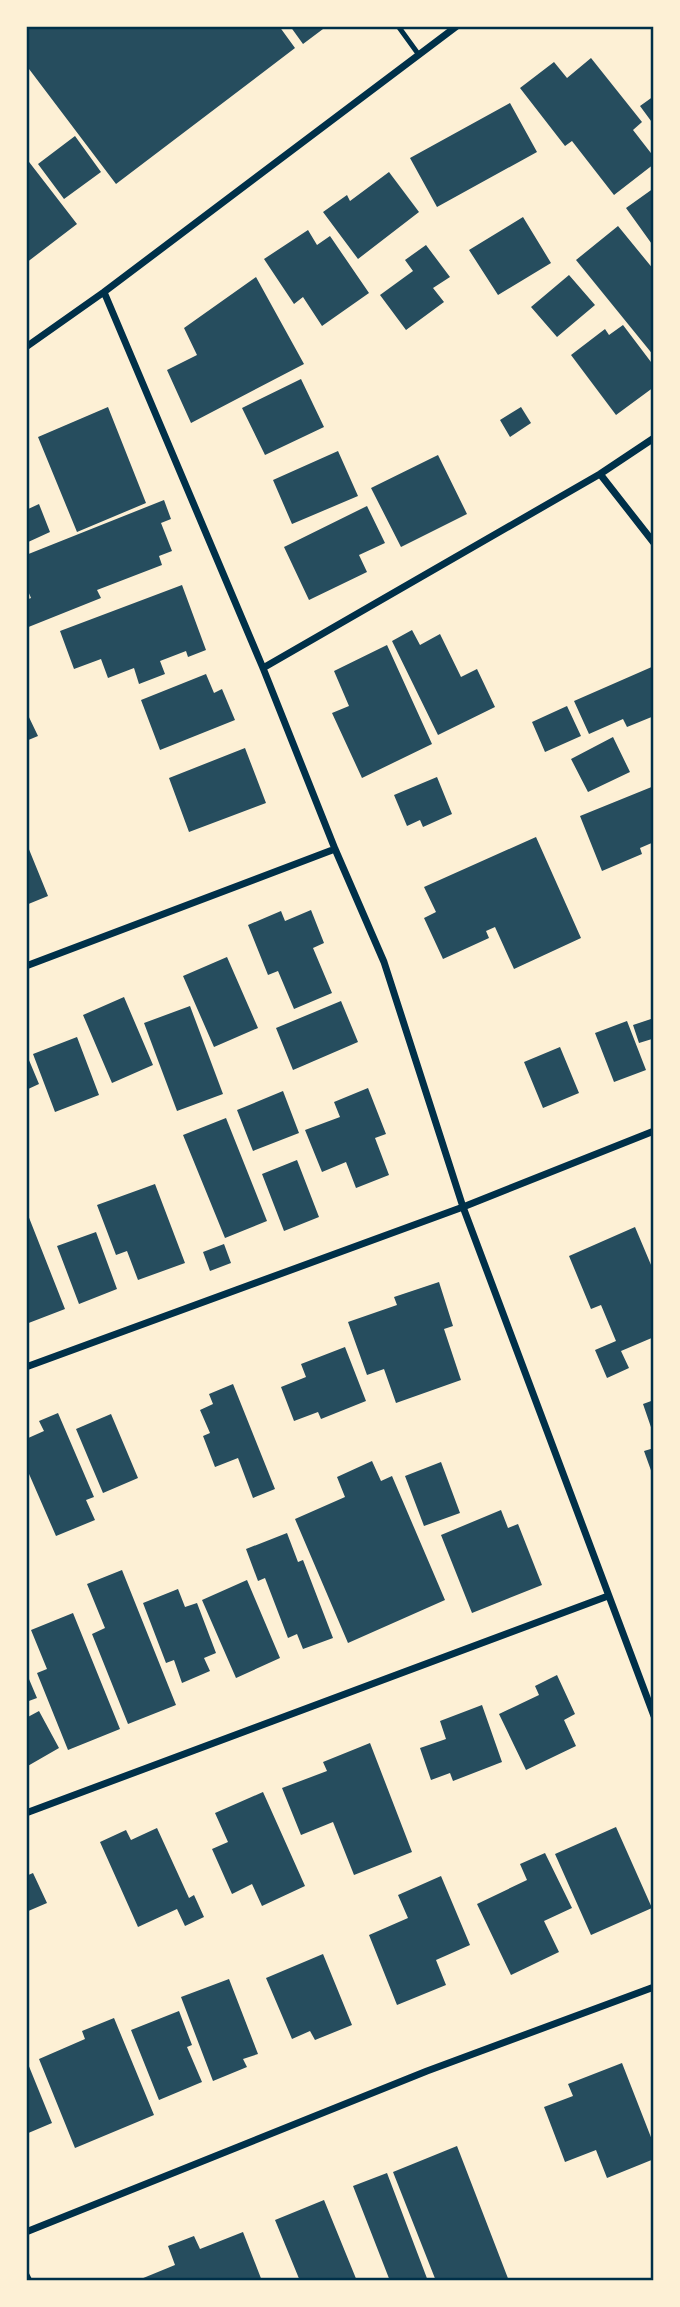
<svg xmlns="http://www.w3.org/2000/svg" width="680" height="2307" viewBox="0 0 680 2307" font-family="Helvetica,sans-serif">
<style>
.building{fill:#264d5e}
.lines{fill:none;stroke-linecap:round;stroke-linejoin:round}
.service{stroke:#003049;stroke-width:5}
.minor{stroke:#003049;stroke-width:7}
.neatline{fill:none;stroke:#003049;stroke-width:2.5}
</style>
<rect width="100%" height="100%" fill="#fdf0d5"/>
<path class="building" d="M26 26H279L295 48 116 184 26 65Z
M290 26H327L303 44Z
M591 58 642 122 633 130 654 157V164L614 195 572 141 565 146 520 88 554 62 567 78Z
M654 96V125L640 106Z
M510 103 537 152 437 207 410 158Z
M75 136 101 172 64 199 38 164Z
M26 158 77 224 26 263Z
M389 172 419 212 358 259 323 212 347 195 350 201Z
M654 188V247L626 208Z
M523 217 551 263 498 295 469 250Z
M618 226 654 270V356L576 260Z
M308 230 317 245 330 236 369 293 322 326 303 297 294 304 264 259Z
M426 245 450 277 433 288 444 302 406 330 380 295 413 271 405 260Z
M569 275 595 305 557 337 531 307Z
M256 277 304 364 191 423 167 370 197 355 184 328Z
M623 325 654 366V387L616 415 571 355 605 329 609 335Z
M301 379 324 427 265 455 242 408Z
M108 407 146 503 77 532 38 437Z
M521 407 531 423 510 437 500 420Z
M338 451 358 496 292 524 273 480Z
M438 455 467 514 401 547 371 488Z
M164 500 171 519 161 523 172 551 159 556 162 565 97 590 101 598 26 628V600L31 598 26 586V555Z
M39 504 50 532 26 543V510Z
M367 506 385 543 359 555 367 572 309 600 284 547Z
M182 585 206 650 188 657 186 651 160 661 165 674 139 684 134 668 108 678 101 659 74 669 60 631Z
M412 630 420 645 440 634 461 677 477 669 495 707 438 735 392 641Z
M387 645 432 744 362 778 332 713 349 706 334 671Z
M654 666V716L627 727 623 719 589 734 574 701Z
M206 674 214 693 222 689 235 720 160 750 141 700Z
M567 706 581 736 545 752 532 722Z
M26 711 38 736 26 741Z
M613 737 630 772 588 792 571 759Z
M245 748 266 803 189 832 169 778Z
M437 777 452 814 423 827 420 820 407 826 394 795Z
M654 786V842L640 848 642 854 602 871 580 816Z
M536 837 581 938 514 969 495 927 486 931 489 938 443 959 424 918 436 912 424 887Z
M26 842 48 896 26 905Z
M311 910 324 943 313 948 332 993 294 1009 278 971 268 975 248 925 281 911 285 921Z
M227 957 258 1028 214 1047 183 976Z
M124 997 153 1065 112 1083 83 1015Z
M341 1001 358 1042 293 1070 276 1028Z
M190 1006 223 1094 177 1111 144 1023Z
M654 1018V1044L652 1039 639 1043 633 1025Z
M627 1021 646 1070 614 1082 595 1033Z
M77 1037 99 1095 55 1112 33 1054Z
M560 1047 579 1093 543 1108 524 1062Z
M26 1053 39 1084 26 1090Z
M368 1088 386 1134 375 1138 389 1175 356 1188 346 1162 322 1172 305 1130 340 1117 334 1102Z
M283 1091 299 1133 253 1151 237 1110Z
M226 1118 267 1221 225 1238 183 1135Z
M297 1160 319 1217 284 1231 262 1174Z
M155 1184 185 1263 138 1280 127 1251 116 1255 97 1205Z
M26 1210 65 1309 26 1324Z
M635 1227 654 1272V1337L621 1351 629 1368 607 1378 595 1350 616 1341 601 1305 591 1309 569 1256Z
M96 1232 117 1289 79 1304 57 1246Z
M224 1244 231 1263 210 1271 203 1252Z
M439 1282 453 1326 444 1329 461 1380 396 1403 384 1369 367 1375 348 1322 397 1305 394 1297Z
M345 1347 366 1401 321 1419 318 1412 294 1421 281 1387 306 1377 301 1364Z
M233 1384 275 1489 253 1498 238 1458 215 1467 203 1436 210 1433 200 1410 213 1404 209 1394Z
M654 1400V1433H653L643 1404Z
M58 1413 94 1497 86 1500 95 1520 56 1536 26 1467V1439L44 1431 39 1421Z
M111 1414 138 1478 103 1493 76 1429Z
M654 1448V1476H653L644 1451Z
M372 1461 381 1481 392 1476 445 1600 348 1643 295 1519 345 1497 337 1477Z
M441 1462 460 1513 424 1526 405 1476Z
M501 1510 508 1528 518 1524 542 1585 472 1613 441 1535Z
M287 1533 298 1562 303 1560 333 1638 303 1649 297 1634 288 1638 265 1578 258 1581 246 1549Z
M122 1570 176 1705 128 1724 92 1634 105 1628 87 1584Z
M247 1580 280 1658 236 1678 202 1600Z
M178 1589 185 1607 197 1603 216 1653 204 1658 210 1671 182 1683 174 1660 166 1663 143 1603Z
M73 1613 120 1729 68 1750 37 1673 47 1669 31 1630Z
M26 1672 37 1698 26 1702Z
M557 1675 575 1714 564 1720 576 1746 526 1770 499 1714 539 1695 535 1686Z
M482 1705 502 1762 453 1781 450 1773 431 1780 420 1748 446 1739 440 1721Z
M39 1711 59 1748 26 1767V1718Z
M370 1743 412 1852 354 1875 333 1822 301 1835 282 1788 327 1771 323 1762Z
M263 1792 305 1886 262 1906 252 1884 232 1894 212 1849 228 1842 215 1813Z
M616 1827 652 1908 591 1935 555 1854Z
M157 1828 189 1898 194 1895 204 1917 185 1926 177 1909 138 1927 100 1842 126 1830 131 1840Z
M545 1853 572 1908 544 1921 559 1952 511 1975 477 1904 527 1880 520 1864Z
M33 1873 47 1903 26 1912V1876Z
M441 1876 470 1945 436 1960 446 1985 397 2005 369 1935 408 1918 398 1895Z
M323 1954 352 2025 315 2040 310 2031 292 2039 266 1978Z
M229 1979 258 2054 243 2059 247 2067 213 2081 181 1997Z
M179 2011 192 2045 187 2047 202 2082 159 2100 131 2030Z
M114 2018 154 2115 75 2148 39 2059 85 2039 82 2031Z
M26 2059 52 2123 26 2134Z
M622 2063 654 2145V2159L607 2178 596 2150 565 2162 544 2107 573 2096 568 2084Z
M457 2146 509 2281H436L393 2172Z
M387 2173 428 2281H390L353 2186Z
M324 2200 357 2281H300L275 2220Z
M243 2232 262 2281H136L175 2265 168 2246 194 2236 200 2249Z"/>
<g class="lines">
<path class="service" d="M398 26 419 55"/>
<path class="minor" d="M104 292 263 668 335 849 384 962 463 1207 654 1716
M26 347 104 292 457 26
M600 474 654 543
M263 668 600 474 654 438
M26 966 335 849
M26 1367 463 1207 654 1131
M26 1813 608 1596
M26 2232 427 2071 654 1987
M26 2275 29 2281"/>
</g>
<rect width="680" height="2307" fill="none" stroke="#fdf0d5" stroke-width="56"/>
<rect x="28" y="28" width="624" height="2251" class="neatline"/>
</svg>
